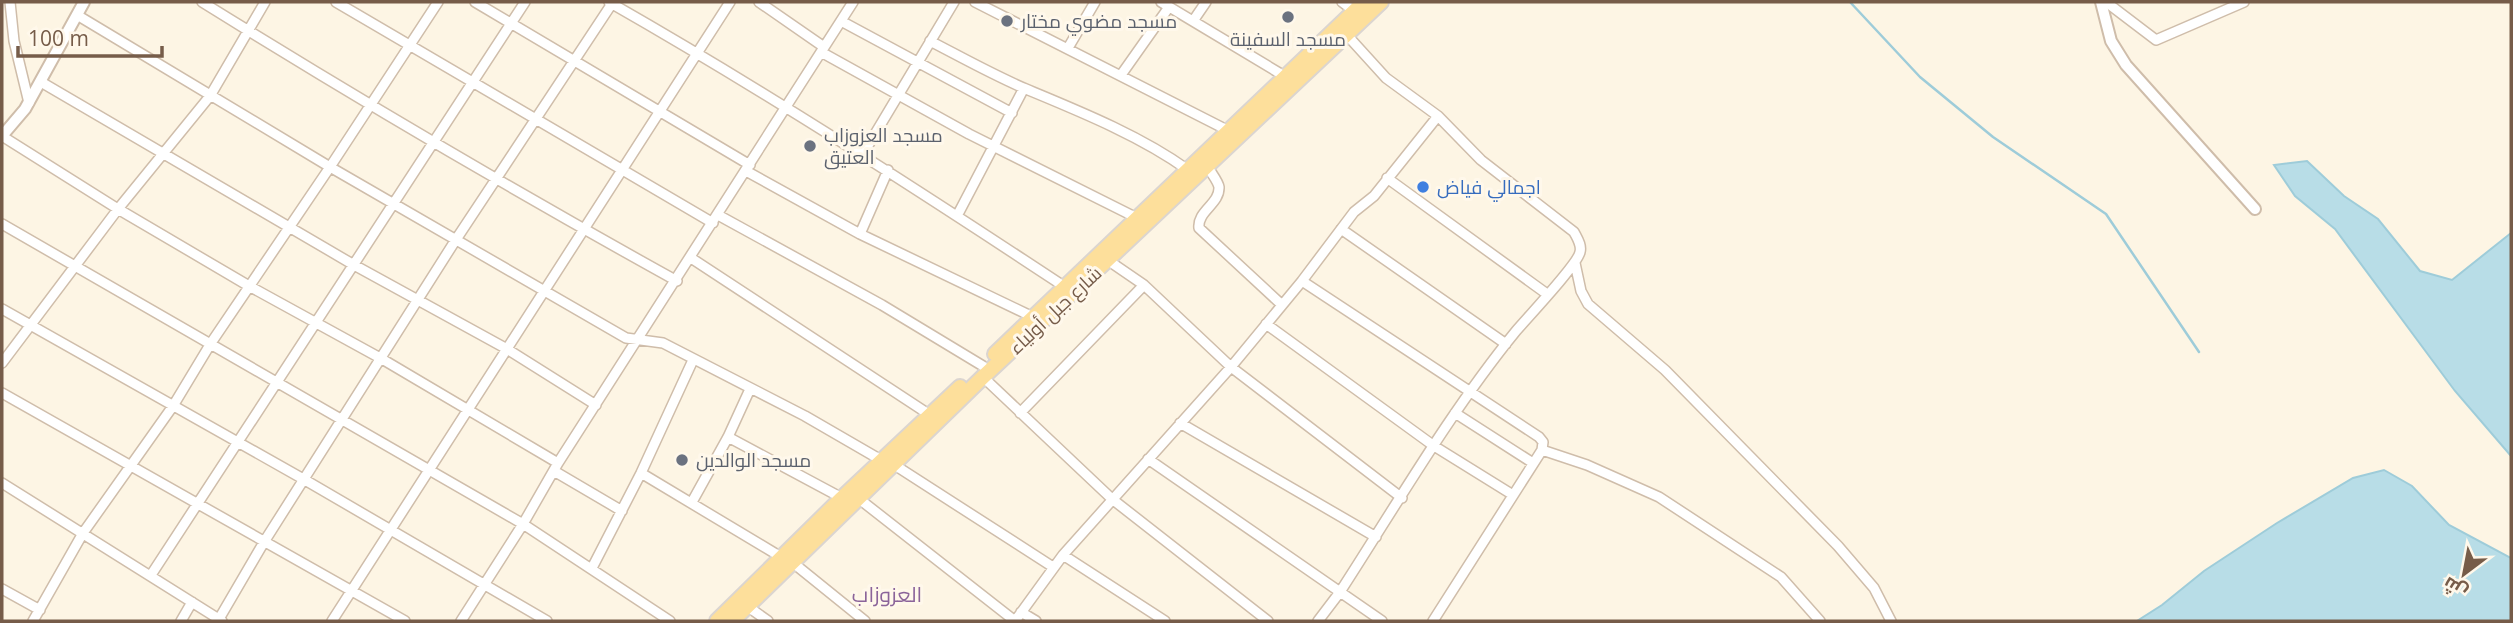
<svg xmlns="http://www.w3.org/2000/svg" width="2513" height="623" viewBox="0 0 2513 623" font-family="'Open Sans',Cairo,sans-serif">
<style>
.water{fill:#b8dde7;stroke:#9eccd9;stroke-width:2}
.lines{fill:none;stroke-linecap:round;stroke-linejoin:round}
.stream{stroke:#9eccd9;stroke-width:2.5}
.minor-casing{stroke:#cfbdaa;stroke-width:12}
.tertiary-casing{stroke:#cfbdaa;stroke-width:14}
.primary-casing{stroke:#dbd5d0;stroke-width:18}
.minor{stroke:#fff;stroke-width:9}
.tertiary{stroke:#fff;stroke-width:10}
.primary{stroke:#fddf9b;stroke-width:14}
.worship-dot{fill:#6b7280;stroke:#fff8eb;stroke-width:2.5}
.shop-dot{fill:#3f7fe0;stroke:#fff8eb;stroke-width:2.5}
.labels{text-anchor:middle;stroke-width:6;stroke-linejoin:round;paint-order:stroke}
.worship-label{font-size:19px;fill:#5b616d;stroke:#fff8eb;text-anchor:start}
.shop-label{font-size:19px;fill:#366cbe;stroke:#fff8eb;text-anchor:start}
.street-label{font-size:19px;fill:#765c49;stroke:#fff8eb}
.neighbourhood-label{font-size:21px;fill:#8b649a;stroke:#fff8eb}
</style>
<rect width="100%" height="100%" fill="#fdf5e4"/>
<path class="water" d="M2307 161 2344 196 2378 219 2420 271 2452 280 2511 233V456L2455 391 2335 229 2295 196 2274 165Z
M2384 470 2412 486 2449 525 2511 558V621H2137L2162 605 2204 571 2277 523 2353 478Z"/>
<g class="lines">
<path class="stream" d="M1850 2 1920 77 1993 137 2106 214 2199 352"/>
<defs>
<path id="minor" d="M10 2 14 41 29 103
M202 2C358 99 516 192 677 281
M336 2 713 223
M475 2 750 165
M609 2C765 91 915 188 1065 287
M759 2 824 47
M975 2 1229 131
M1161 2 1286 77
M1342 2 1354 11
M2106 2 2156 40 2244 2
M77 15 330 167 626 338 663 343 805 416 881 460
M841 21 1012 113
M1193 21 1206 2
M930 41C961 57 993 75 1026 89 1079 111 1141 136 1188 170
M1068 48 1095 2
M821 52 969 134 1137 218
M1121 75 1169 7
M41 82 354 265 507 349 596 405
M2 136 118 209 249 286 382 359 558 463
M863 154 954 2
M1208 167C1211 173 1218 181 1219 187 1220 204 1197 211 1199 228L1282 305
M746 171 860 234 1033 317
M1387 178 1547 294
M718 215 882 305 983 366
M957 216 1024 88
M2 224 523 524 670 621
M1341 229 1506 344
M860 234 888 170
M691 258 930 415
M1109 261 1144 285 1231 367 1402 498
M1575 263 1581 291 1588 304 1665 370 1838 546 1874 588 1891 621
M1302 281 1539 437 1543 442 1542 450 1433 621
M2 309 305 480 547 621
M1266 324 1434 446 1513 495
M2 363 118 209 210 96 265 2
M983 377 1112 499 1268 621
M2 393 405 621
M1020 413 1144 285
M1455 413 1533 463
M1180 423 1376 537
M728 437 842 498
M1542 450 1587 465 1659 497 1781 577 1820 621
M1148 459 1382 621
M893 464 1053 567
M554 471 622 511
M641 473 781 557
M2 483 222 621
M858 498 1015 621
M692 502 728 437 750 389
M1063 555 1165 621
M792 562 865 621
M592 568 641 473 693 360
M151 575 525 2
M2 589 40 610
M747 606 768 621
M1021 612 1036 621
M219 619 264 542 455 241 613 2
M33 621 83 533 173 406 211 343 330 167 438 2
M181 621 192 602
M332 621 730 2
M461 621 523 524 558 463 853 2
M1015 621 1063 555 1231 367 1302 281 1354 212 1374 196 1438 116
M1318 621 1340 592C1397 504 1450 412 1516 331 1527 318 1578 264 1580 252 1582 245 1577 238 1574 232L1481 160 1438 116 1386 78 1346 34"/>
<path id="tertiary" d="M2101 2 2111 41 2126 65 2255 209
M2 136 25 109 84 2"/>
<path id="primary" d="M995 354 1364 2
M717 621 842 498 960 387
M732 621 983 377 1381 2"/>
</defs>
<use href="#minor" class="minor-casing"/>
<use href="#tertiary" class="tertiary-casing"/>
<use href="#primary" class="primary-casing"/>
<use href="#minor" class="minor"/>
<use href="#tertiary" class="tertiary"/>
<use href="#primary" class="primary"/>
</g>
<g class="worship-dot">
<circle cx="1288" cy="17" r="7"/>
<circle cx="1007" cy="21" r="7"/>
<circle cx="810" cy="146" r="7"/>
<circle cx="682" cy="460" r="7"/>
</g>
<circle class="shop-dot" cx="1423" cy="187" r="7"/>
<g class="labels">
<g class="worship-label">
<text x="1021" y="28">مسجد مضوي مختار</text>
<text x="1288" y="46" text-anchor="middle">مسجد السفينة</text>
<text x="824" y="142">مسجد العزوزاب<tspan x="824" dy="22">العتيق</tspan></text>
<text x="696" y="467">مسجد الوالدين</text>
</g>
<g class="shop-label">
<text x="1437" y="194">اجمالي فياض</text>
</g>
<g class="street-label">
<text transform="translate(1055 310) rotate(-43)" y="7">شارع جبل أولياء</text>
</g>
<g class="neighbourhood-label">
<text x="887" y="602">العزوزاب</text>
</g>
</g>
<rect width="2513" height="623" fill="none" stroke="#765c49" stroke-width="7"/>
<g transform="translate(2464 574) rotate(212)" stroke="#fff8eb" stroke-width="5" paint-order="stroke">
<path d="M0-5L12 26L0 18L-12 26Z" fill="#765c49"/>
<text y="-10" font-size="19" font-weight="bold" text-anchor="middle" fill="#765c49">ش</text>
</g>
<path d="M18 46v10h144v-10" fill="none" stroke="#765c49" stroke-width="3.5"/>
<text x="28" y="46" font-size="21" fill="#765c49" stroke="#fff8eb" stroke-width="5" paint-order="stroke">100 m</text>
</svg>
